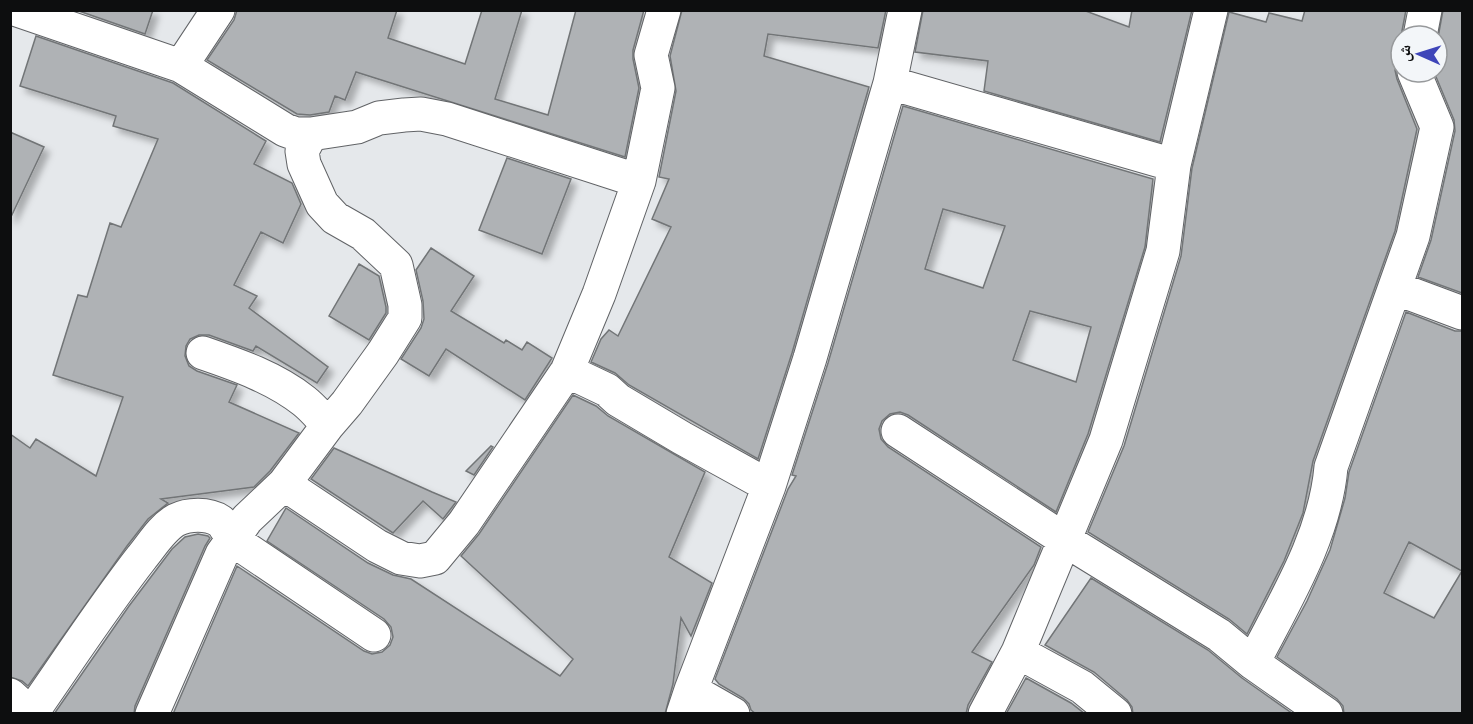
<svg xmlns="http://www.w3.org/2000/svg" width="1473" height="724" viewBox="0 0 1473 724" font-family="Bitter,'Noto Naskh Arabic',serif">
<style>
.building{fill:#afb2b5;stroke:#727577;stroke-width:1.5;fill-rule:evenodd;filter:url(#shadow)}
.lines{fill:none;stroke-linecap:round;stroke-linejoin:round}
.minor-casing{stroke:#616366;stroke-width:35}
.minor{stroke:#fff;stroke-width:33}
</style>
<defs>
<filter id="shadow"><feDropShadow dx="5.5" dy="5.5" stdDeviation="3" flood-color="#0004"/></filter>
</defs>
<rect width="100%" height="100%" fill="#e5e8eb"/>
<path class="building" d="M76 10H153L145 34Z
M237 10H397L388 38 465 64 482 10H522L495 99 548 115 576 10H644L633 50V59L639 88 625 157 356 72 345 100 335 96 329 112 310 115 297 114 207 60 234 20Z
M682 10H886L878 48 768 34 764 56 869 87 792 353 758 459 629 385 615 373 591 362 601 339 609 330 618 336 671 227 652 219 669 179 659 177 676 91 670 56Z
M923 10H1083L1129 27 1132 10H1192L1160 142 984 91 988 61 915 52Z
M1305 10H1406L1401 36V59L1395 70 1397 79 1417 129 1395 231 1313 461 1303 513 1284 561 1247 634 1229 619 1088 532 1124 446 1181 256 1192 168 1229 12 1266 22 1269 13 1302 21Z
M1443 10H1462V293L1418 277 1431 240 1455 131 1454 120 1434 72H1437V43Z
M36 36 173 83 266 141 254 164 292 183 301 204 283 243 261 232 234 285 257 296 249 308 328 367 317 383 256 346 253 351 209 335H199L190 339 186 346 185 356 189 366 197 371 237 385 229 402 299 433 270 471 254 487 161 499 168 503 148 519 127 546 28 686 22 681 10 677V434L30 448 36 439 96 476 123 397 53 375 78 295 87 297 110 223 121 227 158 139 113 126 116 116 20 86Z
M903 106 1153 179 1145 247 1088 434 1056 512 908 415 900 412 890 414 882 421 879 429 881 439 888 447 1041 547 1034 565 972 652 992 662 968 705 966 714H756L751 710 749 704 743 698 719 684 715 679 788 489 796 476 792 475 828 363ZM943 209 1005 226 983 288 925 269ZM1030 311 1091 327 1076 382 1013 360Z
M10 132 44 147 10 219Z
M507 158 571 179 542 254 479 230Z
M431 248 474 276 451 311 504 343 506 340 522 350 527 342 552 358 525 400 446 349 429 376 401 359 421 328 424 319 423 301 416 270Z
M359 264 379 276 386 307V313L369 340 329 316Z
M1406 312 1455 331H1462V714H1344L1343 706 1337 699 1277 657 1307 601 1330 550 1345 498 1349 472ZM1409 542 1462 571 1434 618 1384 593Z
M573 395 596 406 608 416 705 472 669 557 712 583 691 636 681 618 673 684 665 714H173L237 566 364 651 372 654 382 652 390 645 393 637 391 627 384 619 267 541 286 508 368 563 393 575 411 579 560 676 573 659 461 556 479 534Z
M491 446 493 447 474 475 466 471Z
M334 448 432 492 456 502 443 519 423 501 393 533 311 479Z
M198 534 208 536 210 538 205 546 135 706 134 714H54L129 606 172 549 185 537Z
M1091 578 1208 650 1242 678 1293 714H1133L1132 707 1127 700 1094 672 1045 645Z
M1026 678 1071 703 1085 714H1006Z"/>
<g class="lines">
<defs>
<path id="minor" d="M17 10 181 66 285 130 296 134H311L357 127 379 118 404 115 421 114 447 119 639 181
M664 10 651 55 658 88 639 181 599 294 567 371 607 390 618 400 682 438 769 486
M1420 36 1425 10
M181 66 218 10
M890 83 1174 165
M311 134 302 151 304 164 322 204 335 218 363 234 396 265 405 305V318L383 353 347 403 328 425
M1395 288 1462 313
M898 431 1065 540 1219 635 1253 663 1326 714
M284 484 377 546 401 558 420 561 435 558 464 523 567 371
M1018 652 1082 687 1115 714
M1253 663C1284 602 1325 537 1331 467L1413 236 1437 127 1414 72
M691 690 769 486 810 358 890 83 905 10
M10 695 31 714
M31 714C68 661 103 607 142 557 152 545 162 528 176 520 188 514 208 513 220 521 225 525 229 534 233 540L374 635
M152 714 222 554 247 519 284 484 328 425C320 417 313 408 304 401 275 378 238 365 203 353
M683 714 691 690 733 714
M985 714 1018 652 1106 440 1163 251 1174 165 1211 10"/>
</defs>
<use href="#minor" class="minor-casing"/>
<use href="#minor" class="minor"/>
</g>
<rect width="1473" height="724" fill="none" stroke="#0d0e0f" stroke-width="24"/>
<g transform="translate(1419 54) rotate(273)"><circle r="28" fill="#f3f6f9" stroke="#97999b" stroke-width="1.5"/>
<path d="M0-4.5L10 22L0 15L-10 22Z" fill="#3e45b9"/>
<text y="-9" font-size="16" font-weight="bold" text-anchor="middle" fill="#0d0e0f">ش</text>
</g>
</svg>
